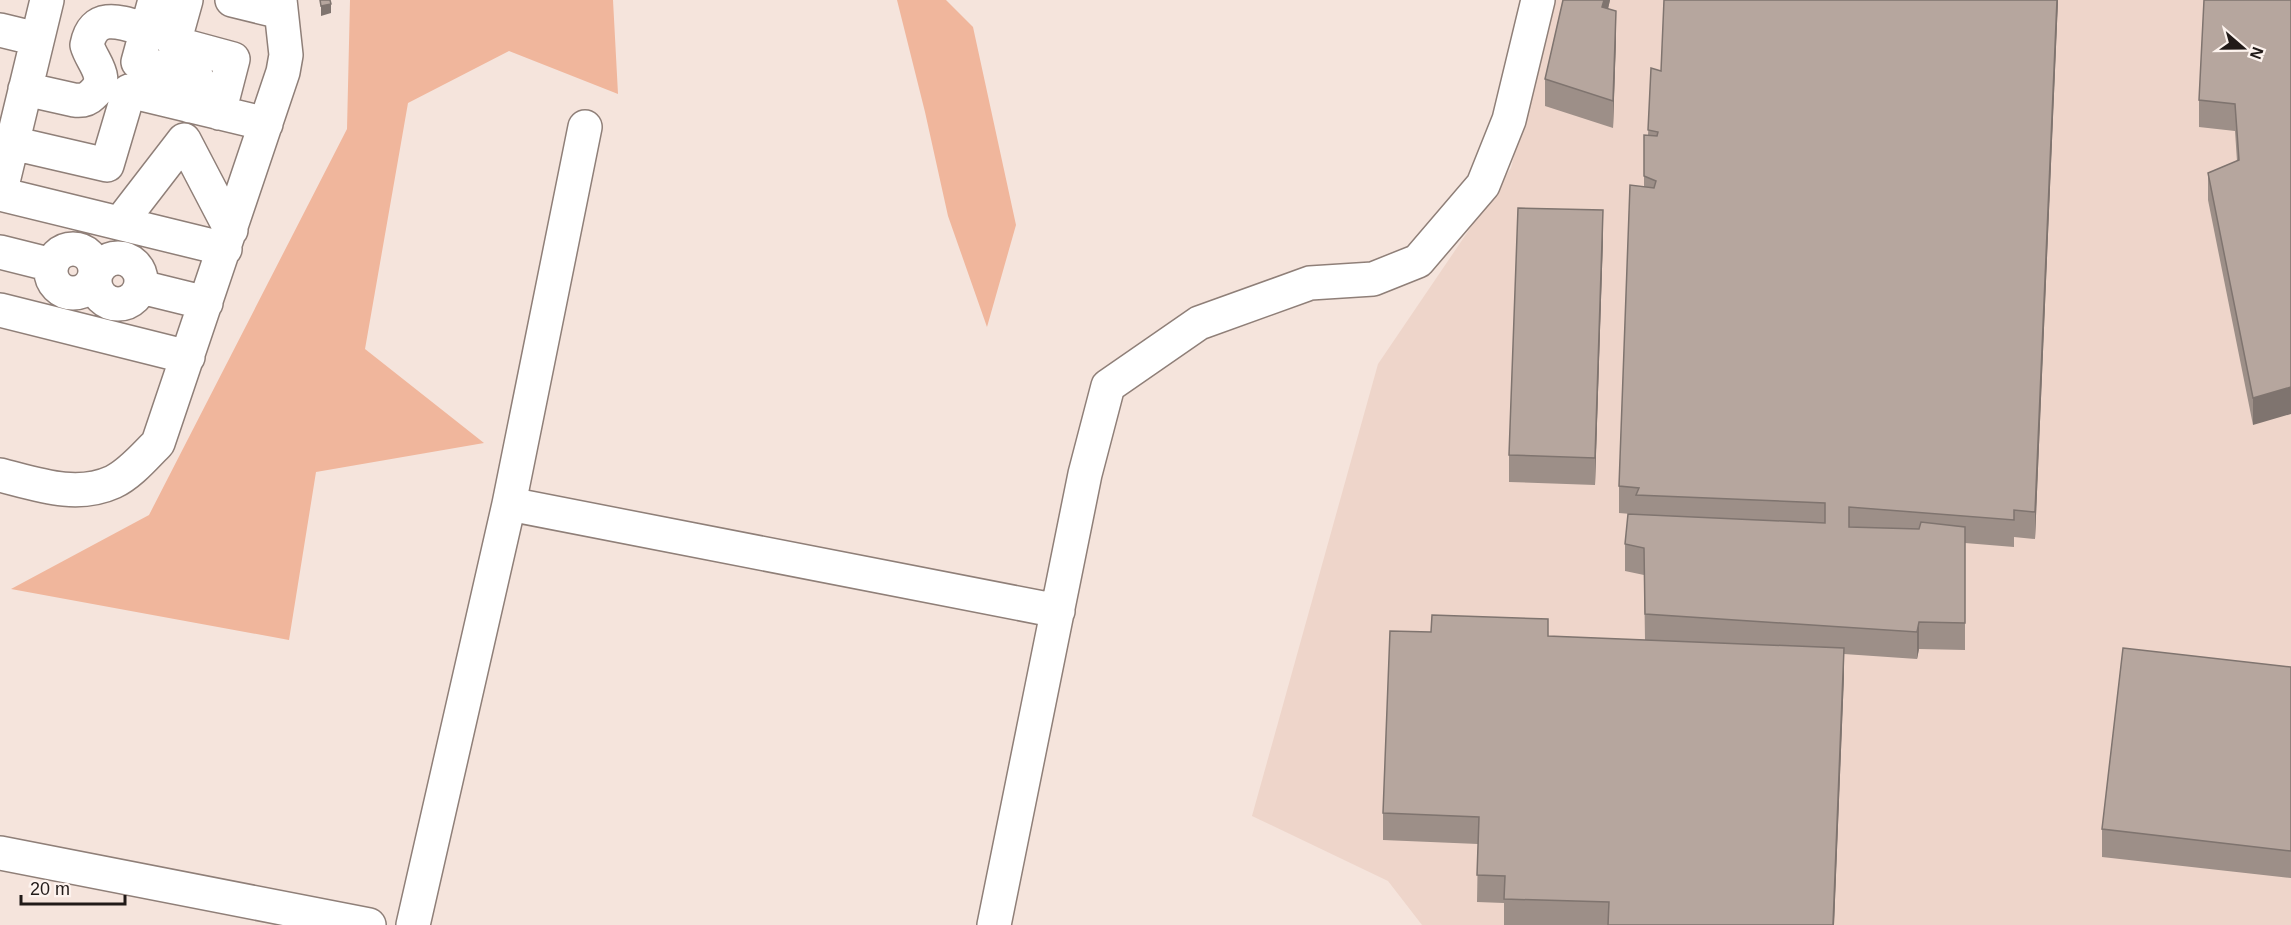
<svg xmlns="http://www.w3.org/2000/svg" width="2291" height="925" viewBox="0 0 2291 925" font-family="Arial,sans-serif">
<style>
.built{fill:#eed5ca}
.green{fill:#f0b69c}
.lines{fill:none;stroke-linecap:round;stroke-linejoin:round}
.minor-casing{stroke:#8f7f78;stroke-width:36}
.minor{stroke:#fff;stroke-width:33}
.wall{fill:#9d8f88}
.shaded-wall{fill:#7f746f}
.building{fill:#b6a69e;stroke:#7f746f;stroke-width:1.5}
</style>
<rect width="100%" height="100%" fill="#f5e4dc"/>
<path class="built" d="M1552 0H2291V925H1422L1388 881 1252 816 1378 364 1511 168Z"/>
<path class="green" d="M350 0H613L618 94 509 51 408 103 365 349 484 443 316 472 289 640 11 589 149 515 347 129Z
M897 0H946L973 27 1016 225 987 327 948 216 925 112Z"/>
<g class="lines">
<defs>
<path id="minor" d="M155 0 138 62 197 78 190 106
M186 0 174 43 233 59 219 113
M232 0 281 12
M0 30 37 39
M25 89 74 100C81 101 87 100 92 95 112 78 92 63 87 45 94 10 123 23 147 30
M12 143 107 165 129 91 266 124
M0 194 225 249
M0 194 47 0
M120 223 184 140 231 230
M51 271a22 22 0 1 1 44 0a22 22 0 1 1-44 0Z
M0 252 52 265
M95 281a23 23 0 1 1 46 0a23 23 0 1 1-46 0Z
M141 287 206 303
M0 310 188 357
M0 475C36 484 76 499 113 482 130 474 145 456 158 443L283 72 286 55 280 0
M509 504 1058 611
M0 853 369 925
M413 925 509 504 585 127
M994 925 1085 474 1108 386 1199 323 1310 283 1373 279 1418 261 1483 185 1509 120 1538 0"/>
</defs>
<use href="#minor" class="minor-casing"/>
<use href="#minor" class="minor"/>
</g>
<path class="wall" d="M1563 0H1610L1608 9 1616 38 1613 128 1545 106V79Z
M2058 0 2035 539 2014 537V547L1965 543V650L1919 649 1917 659 1844 654V675L1834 925H1504V903L1477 902 1478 844 1383 840V813L1548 636 1645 640 1644 575 1625 571V544L1631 514 1619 513V486L1644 187V135H1648L1651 68 1661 71Z
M2291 0 2253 425 2208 200V173L2237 161 2235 131 2199 127V100Z
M1603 238 1595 485 1509 482V455Z
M2291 667V878L2102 857V829Z"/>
<path class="shaded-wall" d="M1604 0H1610L1602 34V7Z
M2057 0H2058L2035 539V512Z
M331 4V13L321 16V6Z
M1616 11V38L1613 128V101Z
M1603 210V238L1595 485V458Z
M2291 387V414L2253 425V398Z
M1919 622V649L1917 659V632Z
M1844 648V675L1834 925H1833Z"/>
<path class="building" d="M320 0H330L331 4 321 6Z
M1563 0H1604L1602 7 1616 11 1613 101 1545 79Z
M1664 0H2057L2035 512 2014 510V520L1849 507V527L1919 529 1921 522 1965 527V623L1919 622 1917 632 1645 614 1644 548 1625 544 1628 514 1825 523V503L1636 495 1639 488 1619 486 1630 185 1654 188 1656 181 1644 176V135L1657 136 1658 132 1648 130 1651 68 1661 71Z
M2204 0H2291V387L2253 398 2208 173 2239 160 2235 104 2199 100Z
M1518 208 1603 210 1595 458 1509 455Z
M1432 615 1548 619V636L1844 648 1833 925H1608L1609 902 1504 899 1505 876 1477 875 1479 817 1383 813 1390 631 1431 632Z
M2123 648 2291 667V851L2102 829Z"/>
<g transform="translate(2243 48) rotate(110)" stroke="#fdf3ee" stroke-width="4.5" paint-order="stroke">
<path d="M0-4.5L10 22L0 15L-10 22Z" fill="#211a18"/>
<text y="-9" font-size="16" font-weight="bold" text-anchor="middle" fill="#211a18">N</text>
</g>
<path d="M21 895v9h104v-9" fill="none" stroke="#211a18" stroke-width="3"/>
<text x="30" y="895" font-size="18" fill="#211a18" stroke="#fdf3ee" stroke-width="4.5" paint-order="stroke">20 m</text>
</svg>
